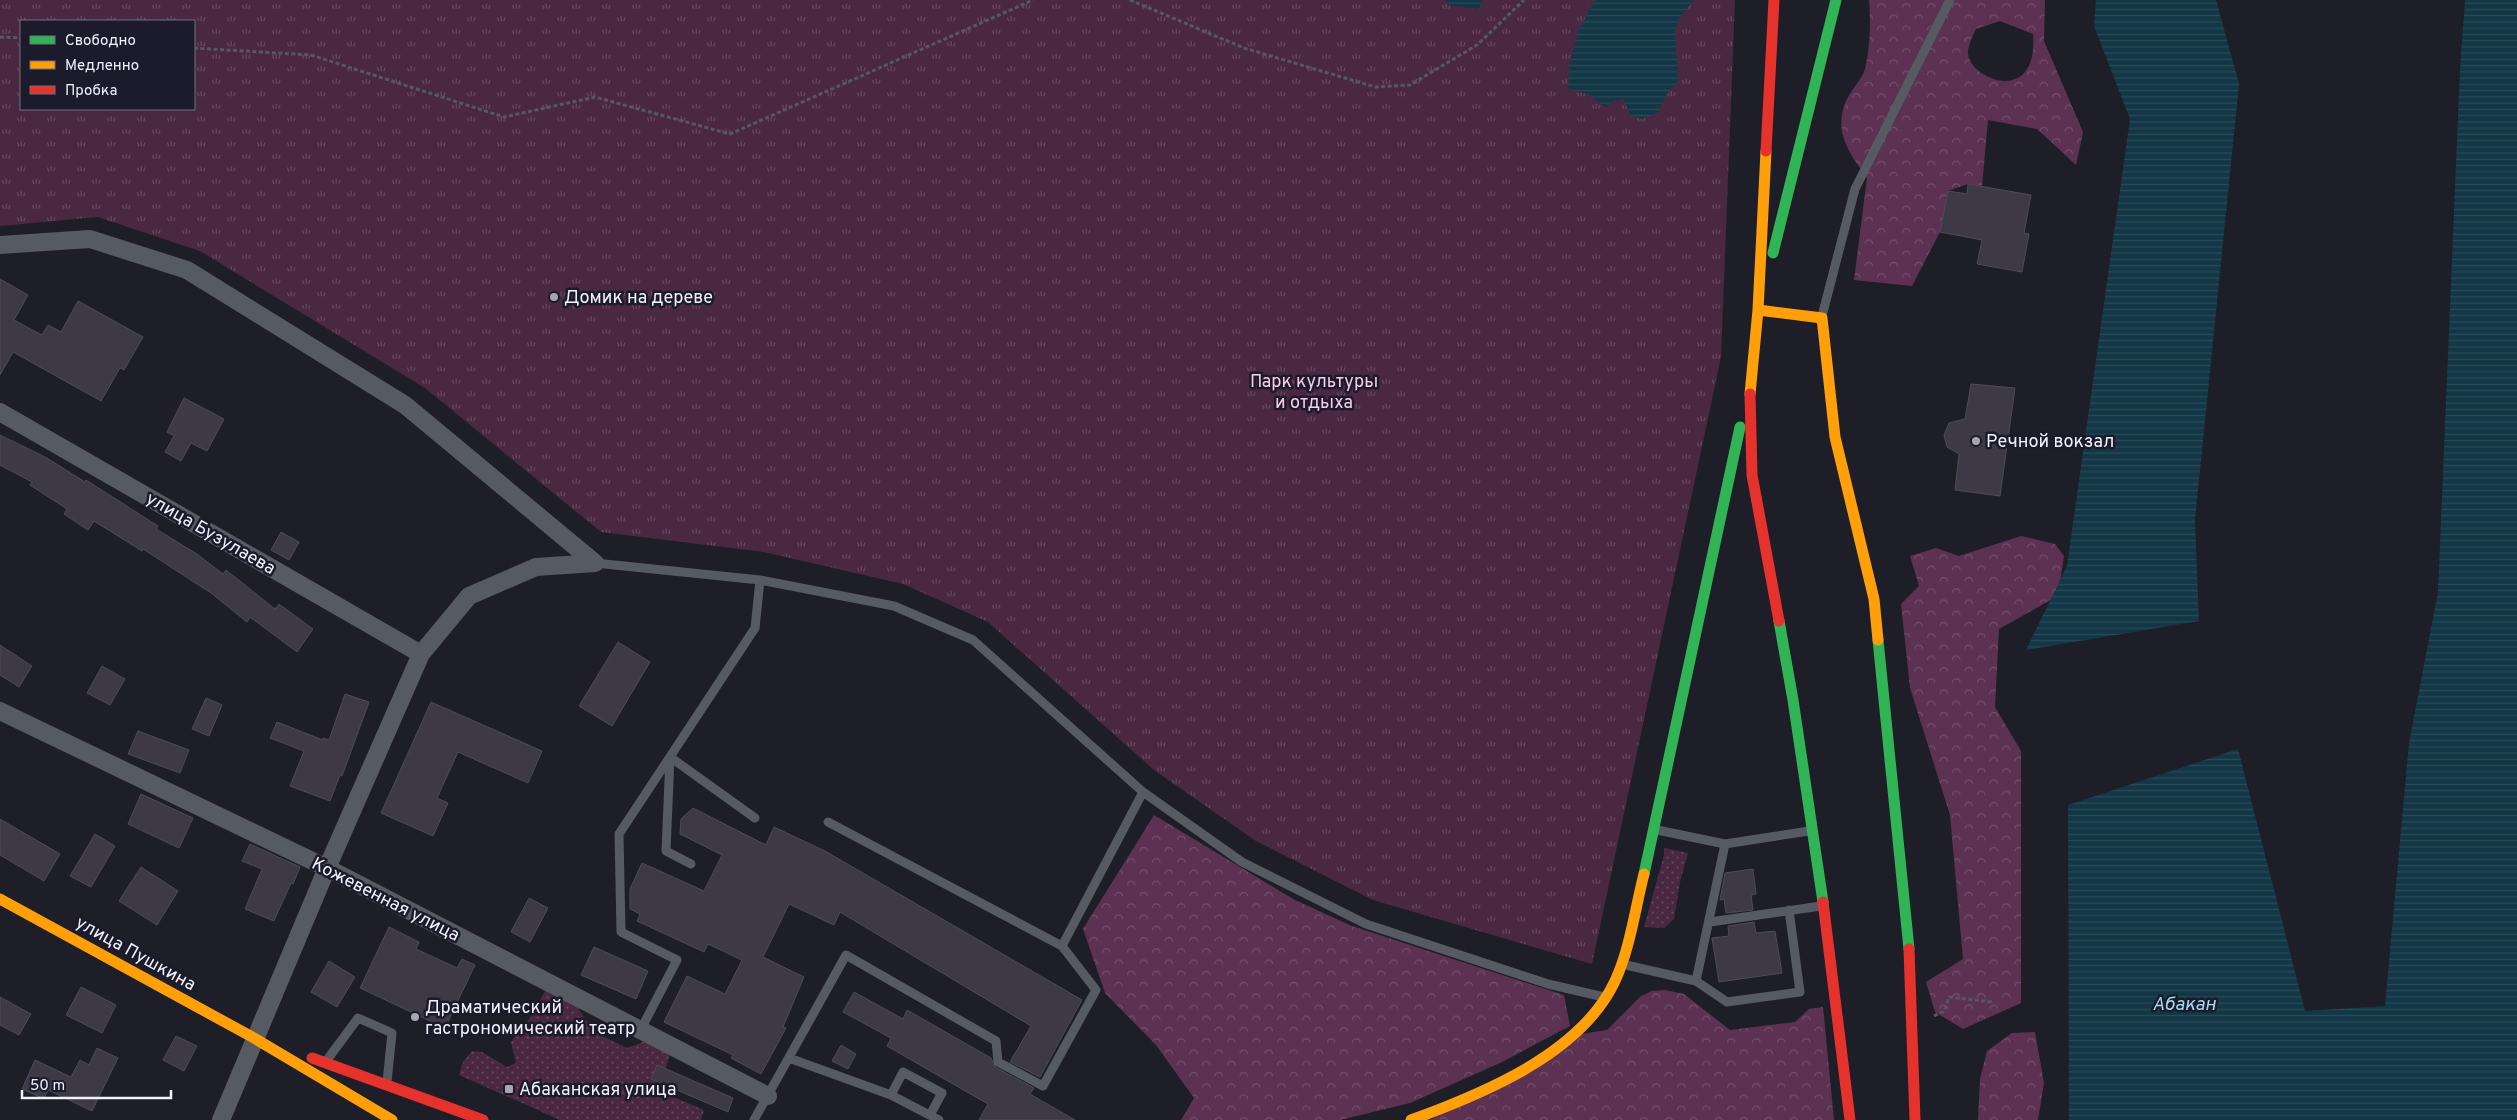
<svg xmlns="http://www.w3.org/2000/svg" width="2517" height="1120" viewBox="0 0 2517 1120" font-family="Overpass,sans-serif">
<style>
.grass{fill:url(#grass-dots)}
.forest{fill:url(#forest-crowns);fill-rule:evenodd}
.park{fill:url(#park-tufts);fill-rule:evenodd}
.water{fill:url(#water-rules)}
.building{fill:#3e3947;stroke:#4d4c53}
.lines{fill:none;stroke-linecap:round;stroke-linejoin:round}
.path{stroke:#55595f;stroke-width:3;stroke-dasharray:4 2.5;stroke-linecap:butt}
.lane{stroke:#565a62;stroke-width:9}
.street{stroke:#565a62;stroke-width:18}
.fast{stroke:#30b455;stroke-width:11}
.slow{stroke:#ff9f0a;stroke-width:11}
.jam{stroke:#e5322d;stroke-width:11}
.poi-dot{fill:#a7a7b2;stroke:#1b1b2b;stroke-width:2}
.labels{text-anchor:middle;stroke-width:5;stroke-linejoin:round;paint-order:stroke}
.poi-label{font-size:18px;fill:#f1f1fd;stroke:#1b1b2b;text-anchor:start}
.park-label{font-size:18px;fill:#fccbea;stroke:#1b1b2b}
.street-label{font-size:18px;fill:#f1f1fd;stroke:#1b1b2b}
.water-label{font-size:19px;font-style:italic;fill:#a0daf4;stroke:#1b1b2b}
</style>
<defs>
<pattern id="grass-dots" width="8" height="8" patternUnits="userSpaceOnUse" patternTransform="scale(1.25)"><rect width="8" height="8" fill="#4b2842"/><path d="M2 2h.1M6 6h.1" fill="none" stroke="#65485e" stroke-width="1.8" stroke-linecap="round"/></pattern>
<pattern id="forest-crowns" width="20" height="18" patternUnits="userSpaceOnUse" patternTransform="scale(1.25)"><rect width="20" height="18" fill="#5c3151"/><path d="M2 6a3 3 0 1 1 6 0M12 15a3 3 0 1 1 6 0" fill="none" stroke="#744f6b"/></pattern>
<pattern id="park-tufts" width="24" height="20" patternUnits="userSpaceOnUse" patternTransform="scale(1.25)"><rect width="24" height="20" fill="#4b2842"/><path d="M3 7l-1-3M5 7V3M7 7l1-3M15 17l-1-3M17 17v-4M19 17l1-3" fill="none" stroke="#65485e"/></pattern>
<pattern id="water-rules" width="6" height="5" patternUnits="userSpaceOnUse" patternTransform="scale(1.25)"><rect width="6" height="5" fill="#133746"/><path d="M0 2.5h6" fill="none" stroke="#2a4b58"/></pattern>
</defs>
<rect width="100%" height="100%" fill="#1e1e28"/>
<path class="grass" d="M1664 848 1688 853 1680 882 1674 919 1664 928 1644 927 1664 855Z
M547 988 572 999 594 1032 627 1048 648 1040 670 1054 659 1091 704 1110 701 1120H560L459 1075 463 1062 472 1051 482 1052 507 1067 516 1063 511 1042 529 1019Z"/>
<path class="forest" d="M1869 0H2045L2044 41 2083 132 2076 165 2037 129 1988 120 1982 186 1968 184 1948 191 1940 232 1912 286 1854 280 1867 178C1849 153 1832 130 1847 99 1852 89 1862 79 1865 69 1870 48 1871 22 1869 0ZM2000 21 2033 34C2039 109 1965 78 1968 51 1969 44 1973 35 1976 29Z
M2021 536 2055 544 2064 556 2058 596 1999 629 1995 707 2021 751V1003L1963 1029 1935 1012 1926 982 1963 959 1950 815 1910 688 1901 604 1919 586 1910 556 1936 548 1959 556Z
M1154 815 1295 900 1352 926 1564 995 1570 1026 1502 1062 1410 1103 1340 1120H1181L1194 1098 1156 1045 1105 993 1083 929Z
M1665 990 1684 994 1730 1030 1795 1022 1809 1009 1823 1007 1834 1120H1430L1581 1034 1607 1030 1641 996 1652 991Z
M2035 1032 2044 1083 2038 1120H1978L1980 1079 1987 1051 2012 1033Z"/>
<path class="park" d="M0 0H1446L1448 5 1479 9 1482 0H1735L1721 357 1592 964 1373 900 1256 841 1154 770 988 622 903 584 764 552 601 532 425 388 200 251 98 217 0 226ZM21 21H194V109H21Z"/>
<path class="water" d="M1446 0H1482L1479 9 1448 5Z
M1595 0H1694L1678 20 1675 33 1678 80 1665 97 1659 112 1642 119 1631 116 1623 99 1611 102 1607 108 1587 94 1568 89 1569 68 1578 31Z
M2096 0H2216L2239 84 2195 520 2199 621 2026 650 2067 566 2130 119 2094 26Z
M2465 0H2517V1120H2069L2068 805 2238 749 2305 1011 2385 1006 2409 743 2438 592 2460 69Z"/>
<path class="building" d="M1968 184 2031 195 2024 233 2029 234 2022 272 1977 264 1982 240 1940 232 1948 191 1967 194Z
M0 279 28 295 14 320 42 335 48 325 61 332 78 301 143 337 124 370 120 368 101 401 13 352 0 375Z
M1971 384 2015 388 2000 496 1955 490 1959 454 1947 447 1944 435 1949 423 1965 419Z
M184 398 224 419 207 451 191 443 181 461 165 452 174 436 167 432Z
M0 435 47 458 85 482 86 480 158 526 156 529 197 554 223 574 226 570 275 609 279 604 313 629 297 652 250 617 247 622 211 593 143 549 142 551 94 521 88 530 64 514 67 509 30 485 32 482 0 465Z
M281 532 299 542 289 560 271 550Z
M618 642 650 662 612 726 579 706Z
M0 645 32 666 19 687 0 675Z
M102 666 125 679 110 705 87 693Z
M345 694 369 702 342 776 340 775 330 801 290 786 304 751 270 738 277 722 323 740V738L329 740Z
M206 698 222 705 209 736 192 729Z
M431 702 542 751 528 783 458 752 437 798 448 803 433 836 381 813Z
M138 731 189 750 180 773 128 754Z
M141 794 193 818 179 848 128 824Z
M693 808 766 845 774 827 825 851 1082 1000 1040 1077 1010 1062 1031 1026 840 912 834 925 789 904 763 957 804 977 783 1027 786 1028 761 1074 731 1058 733 1055 664 1022 687 976 725 994 742 960 708 944 704 952 637 921 640 914 630 909V889L642 863 704 891 722 855 680 834 681 819Z
M0 819 60 854 44 881 0 855Z
M95 834 115 846 91 887 70 876Z
M250 844 300 867 293 884 291 883 274 921 245 909 262 869 242 861Z
M141 867 178 891 157 925 119 901Z
M1753 869 1756 894 1751 895 1753 910 1726 913 1724 899 1720 900 1725 873Z
M529 898 548 908 530 942 511 932Z
M1754 922 1756 933 1775 931 1782 973 1719 982 1712 938 1729 936 1728 926Z
M389 927 419 942 416 949 457 968 462 959 475 965 445 1028 360 988Z
M594 947 648 971 636 999 581 975Z
M329 961 355 977 337 1007 311 992Z
M81 987 116 1005 102 1033 66 1015Z
M854 992 903 1019 907 1010 991 1058 995 1067 1034 1088 1030 1094 1075 1120H979L988 1104 887 1046 891 1038 843 1012Z
M0 997 31 1014 19 1035 0 1025Z
M176 1036 197 1046 184 1071 163 1060Z
M841 1045 856 1054 848 1069 832 1061Z
M97 1048 118 1058 92 1111 48 1090 44 1099 22 1089 35 1060 71 1077 80 1060 89 1065Z
M657 1065 733 1098 728 1112 651 1079Z"/>
<g class="lines">
<path class="path" d="M1130 0 1244 48 1375 87 1410 85 1477 45 1524 0
M0 37 21 38
M194 48 311 55 504 117 595 97 730 134 1033 0
M1934 1016 1944 1011 1949 997 1993 1002"/>
<path class="lane" d="M1822 316 1855 189 1950 0
M595 563 760 580 894 606 973 640 1143 792 1242 862 1366 924 1548 984 1604 997
M828 822 1062 946 1143 792
M1725 844 1809 831
M691 864 666 851 670 757 755 818
M1710 922 1821 906
M1626 965 1696 981 1725 844 1657 830
M1696 981 1727 1002 1800 992 1789 910
M640 1031 677 960 621 932 619 834 755 628 760 580
M789 1058 891 1095 939 1120
M327 1060 358 1018 392 1033 387 1082
M891 1095 903 1072 942 1093 930 1115
M754 1120 846 955 996 1041 998 1062 1043 1086 1096 990 1062 946"/>
<path class="street" d="M0 245 90 239 187 270 405 405 595 563
M0 412 421 654
M0 711 327 868 768 1096
M221 1120 327 868 421 654 469 596 536 567 595 563"/>
<path class="fast" d="M1773 253 1836 0
M1779 621 1793 700 1823 902
M1878 640 1909 949
M1644 874 1740 427"/>
<path class="slow" d="M1758 310 1822 318 1835 437 1874 599 1878 640
M1750 394 1758 310 1766 151
M0 899 254 1038 392 1120
M1411 1120C1482 1094 1581 1054 1615 981 1630 949 1635 909 1644 874"/>
<path class="jam" d="M1766 151 1774 0
M1750 394 1752 475 1779 621
M1823 902 1850 1120
M1909 949 1915 1120
M312 1058 483 1120"/>
</g>
<g class="poi-dot">
<circle cx="554" cy="297" r="5"/>
<circle cx="1976" cy="441" r="5"/>
<circle cx="415" cy="1017" r="5"/>
<rect x="504" y="1084" width="10" height="10" rx="2.5"/>
</g>
<g class="labels">
<g class="poi-label">
<text x="564" y="303">Домик на дереве</text>
<text x="1986" y="447">Речной вокзал</text>
<text x="425" y="1013">Драматический<tspan x="425" dy="21">гастрономический театр</tspan></text>
<text x="519" y="1095">Абаканская улица</text>
</g>
<g class="park-label">
<text x="1314" y="387">Парк культуры<tspan x="1314" dy="21">и отдыха</tspan></text>
</g>
<g class="street-label">
<text transform="translate(211 533) rotate(30)" y="6">улица Бузулаева</text>
<text transform="translate(386 899) rotate(27)" y="6">Кожевенная улица</text>
<text transform="translate(136 953) rotate(29)" y="6">улица Пушкина</text>
</g>
<g class="water-label">
<text x="2184" y="1010">Абакан</text>
</g>
</g>
<rect x="20" y="20" width="175" height="90" fill="#1b1b2b" stroke="#71717f"/>
<rect x="30" y="36" width="25" height="8" fill="#30b455" stroke="#71717f"/>
<text x="65" y="45" font-size="15" fill="#f1f1fd">Свободно</text>
<rect x="30" y="61" width="25" height="8" fill="#ff9f0a" stroke="#71717f"/>
<text x="65" y="70" font-size="15" fill="#f1f1fd">Медленно</text>
<rect x="30" y="86" width="25" height="8" fill="#e5322d" stroke="#71717f"/>
<text x="65" y="95" font-size="15" fill="#f1f1fd">Пробка</text>
<path d="M22 1090v8h149v-8" fill="none" stroke="#f1f1fd" stroke-width="2.5"/>
<text x="30" y="1090" font-size="15" fill="#f1f1fd" stroke="#1b1b2b" stroke-width="4" paint-order="stroke">50 m</text>
</svg>
